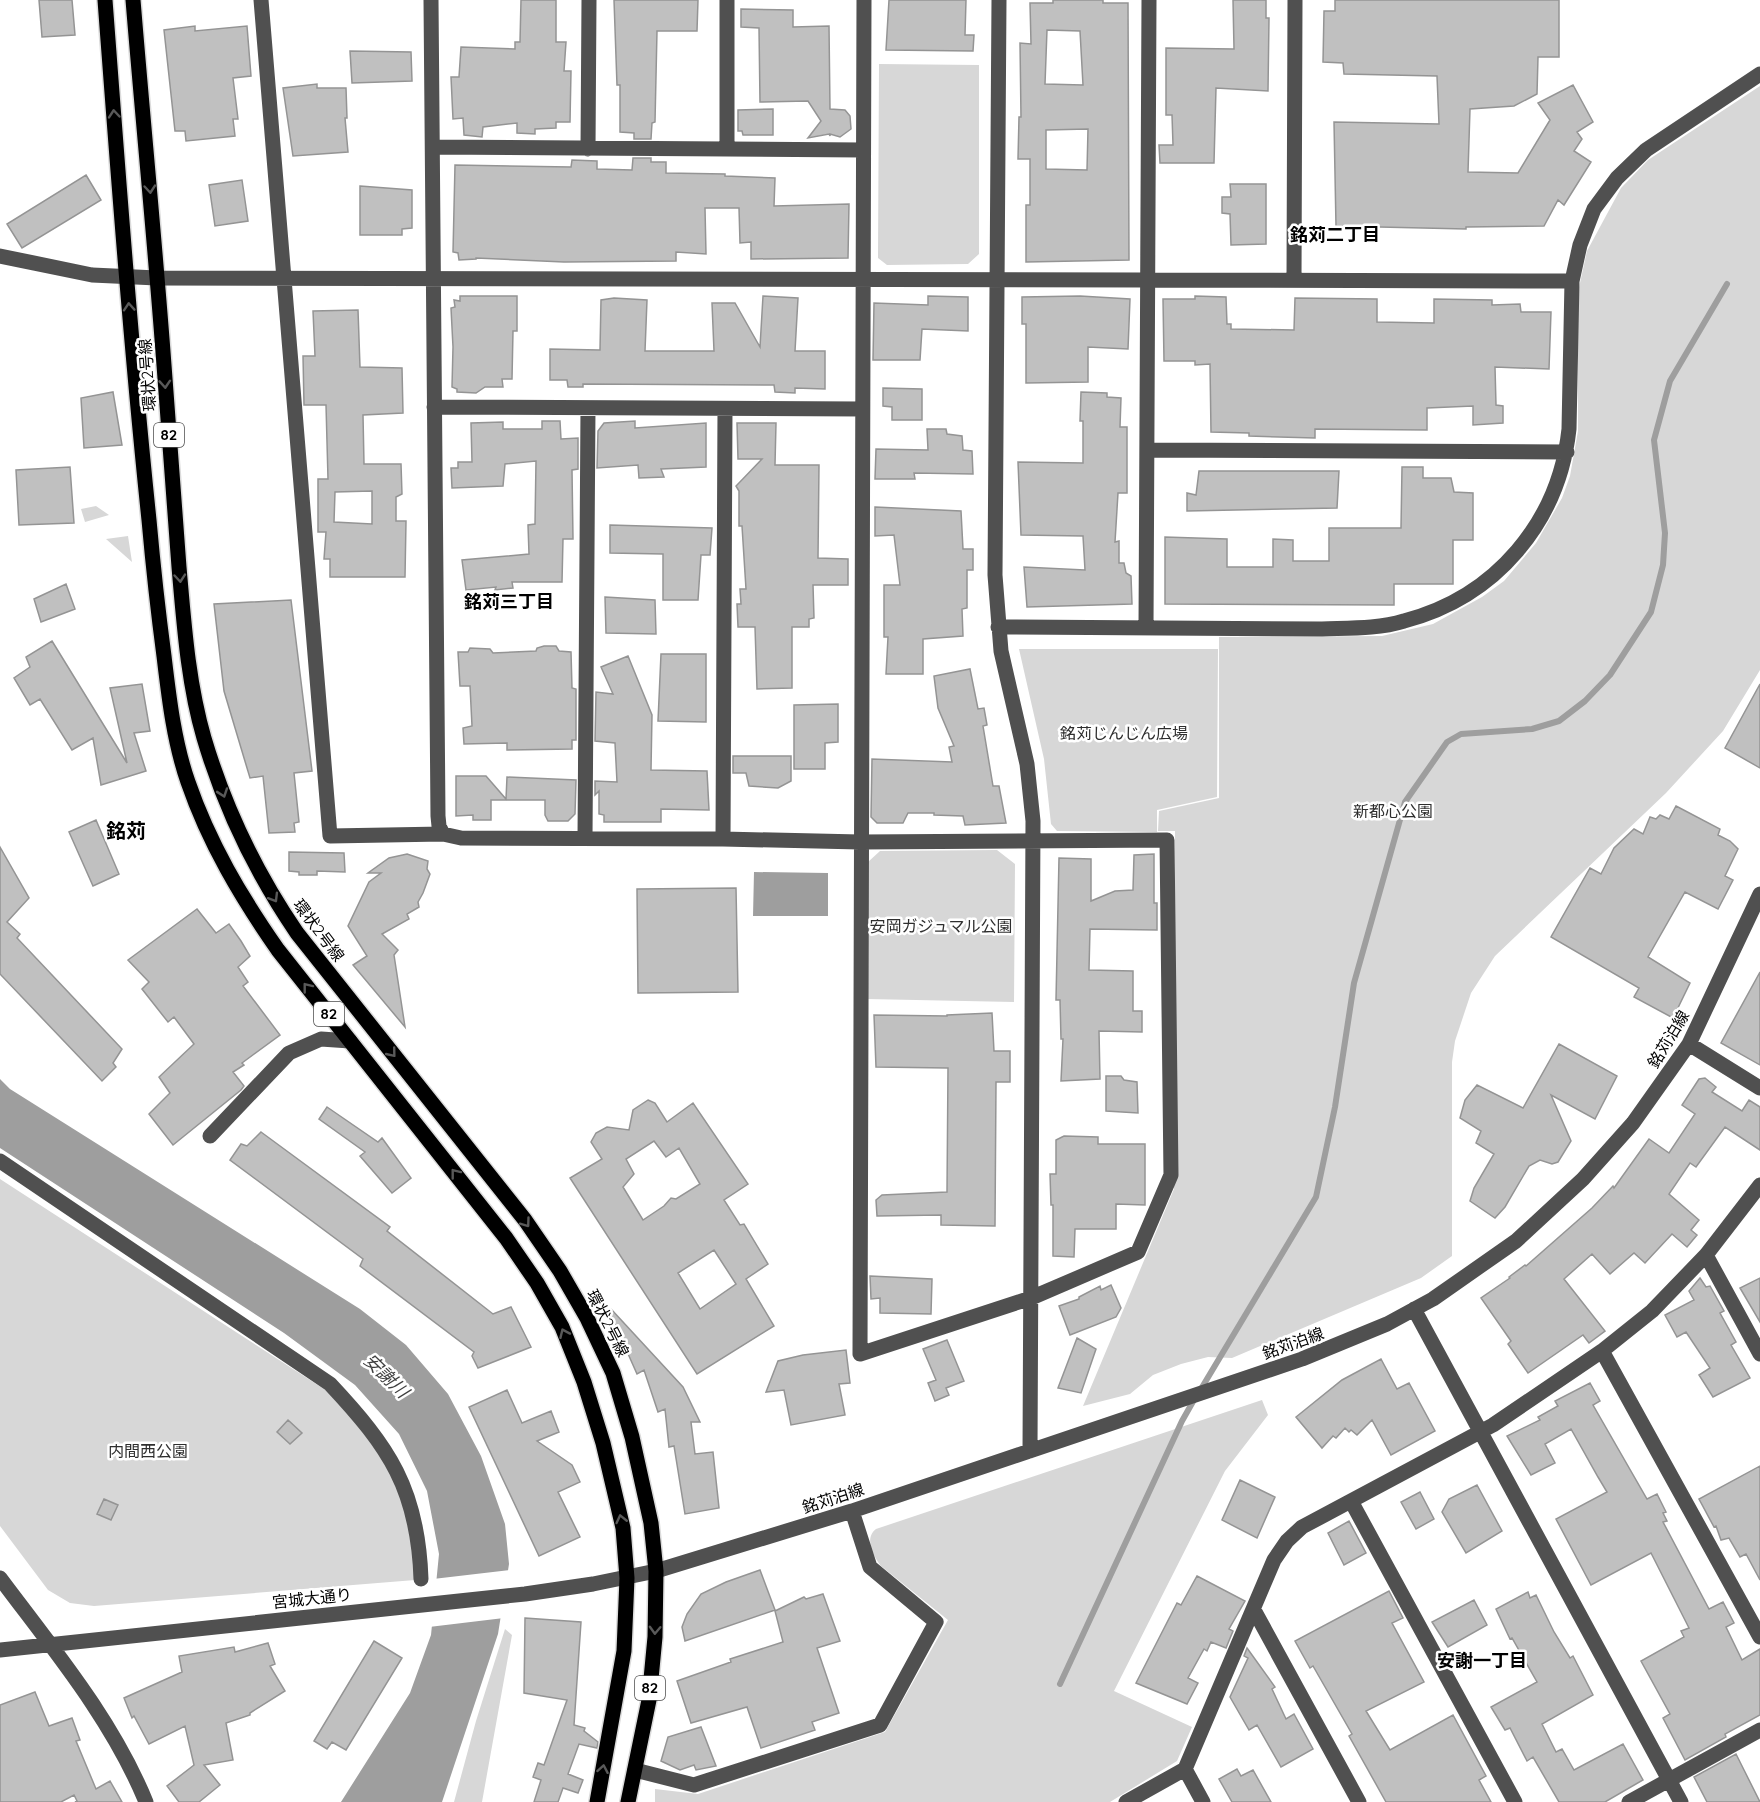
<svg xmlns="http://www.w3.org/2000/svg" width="1760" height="1802" viewBox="0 0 1760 1802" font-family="Quicksand,'Noto Sans JP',sans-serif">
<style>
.green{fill:#d7d7d7}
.water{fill:#9e9e9e}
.pier{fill:#fff}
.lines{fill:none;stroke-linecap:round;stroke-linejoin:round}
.stream{stroke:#9e9e9e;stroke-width:6}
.building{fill:#c0c0c0;stroke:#949494;stroke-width:1.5;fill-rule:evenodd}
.major-casing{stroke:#dbdbdb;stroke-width:18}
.minor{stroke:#505050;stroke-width:15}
.major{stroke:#000;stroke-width:15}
.oneway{stroke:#595959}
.labels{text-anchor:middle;stroke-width:5;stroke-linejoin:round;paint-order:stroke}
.shield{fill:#fff;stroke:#4c4c4c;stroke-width:1.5}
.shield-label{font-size:15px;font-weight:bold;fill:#000}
.street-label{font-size:16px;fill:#000;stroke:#fff}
.park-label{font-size:16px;fill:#2e2e2e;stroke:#fff}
.neighbourhood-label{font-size:18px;font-weight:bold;fill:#000;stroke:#fff}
.water-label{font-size:18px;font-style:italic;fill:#3f3f3f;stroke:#fff}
.quarter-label{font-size:20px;font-weight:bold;fill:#000;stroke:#fff}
</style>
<rect width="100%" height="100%" fill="#fff"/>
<path class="green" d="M879 64 979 65V254L968 264 887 265 878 258Z
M1760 86V670L1723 731 1666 793 1495 956 1471 993 1455 1041 1452 1062V1256L1421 1278 1232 1358 1208 1357 1181 1364 1153 1375 1130 1394 1083 1406 1174 1189 1175 831H1158L1159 811 1219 798V637L1382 636 1433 624 1482 597 1504 581 1536 543 1562 498 1570 476 1578 431V292L1587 251 1621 188 1648 160Z
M96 506 109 515 85 522 81 509Z
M128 536 132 562 106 539Z
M1019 649H1218L1217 797 1157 810V832L1057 831 1051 824 1044 759Z
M997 850 1015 864 1014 1002 867 999 868 862 880 851Z
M0 1179 327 1391 368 1434 399 1485 415 1555V1580L94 1606 70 1603 48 1590 0 1526Z
M1262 1400 1268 1415 1225 1471 1114 1691 1192 1727 1177 1761 1110 1802H655V1789L698 1794 885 1732 948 1620 881 1566C873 1556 864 1538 876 1529Z
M505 1629 512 1635 482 1802H454L476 1721Z"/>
<path class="water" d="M754 872 828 873V916H753Z
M0 1079 10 1089 360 1309 406 1345 448 1394 481 1456 505 1524 509 1564 498 1634 442 1802H341L410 1693 431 1635 439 1554 427 1491 399 1434 355 1385 284 1333 0 1148Z"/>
<path class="pier" d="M511 1570 504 1618 429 1627 433 1579Z"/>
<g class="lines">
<path class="stream" d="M1201 1389 1316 1197 1335 1107 1354 983 1405 802 1447 742 1461 734 1532 729 1559 721 1585 701 1610 675 1651 612 1663 565 1665 533 1654 440 1670 381 1727 284
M1060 1684 1182 1421 1195 1398"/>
</g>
<path class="building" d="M39 0H72L75 35 42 37Z
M521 0H556V42H566L564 71H571L570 122H556V128L535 129V134L517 133V123L483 127 482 137 464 135 463 118 453 119 451 77H459L461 47 515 49V42H520Z
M614 0H698L697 31H657L655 122 652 123 651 139H634V133L620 132V85H617Z
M889 0H966L965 35H974L973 51 886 50Z
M1053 0H1103V3H1128L1129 260 1026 262V205H1030V159H1018L1019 117H1021L1020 43 1031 44 1030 3H1053ZM1047 30 1080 31 1083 85 1045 84ZM1088 129 1087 170 1046 169V130Z
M1233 0H1266V18H1269L1268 91 1216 88 1214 163H1160L1159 145H1173L1172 115H1166V48L1234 49Z
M1335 0H1559V57H1538L1537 94 1514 106 1470 109 1468 172 1518 173 1550 120 1538 103 1573 85 1593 122 1577 132 1582 139 1574 151 1591 162 1564 205 1558 200 1544 226 1466 227V229L1336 226 1334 122 1439 124 1437 76 1344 74 1343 63 1323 62 1324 11H1335Z
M741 9 793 10V27L829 26 830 109 845 110 850 116 851 129 840 137 830 134V136L829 134 808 138 821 121 808 101 760 102 759 28 741 27Z
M195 26V31L247 26 251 76 233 78 238 119H233L235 136 186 141 185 131H175L164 30Z
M350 51 411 52 412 81 352 83Z
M317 84V88H346L347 118H345L348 152 293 156 283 88Z
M773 109V135H743L742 131H738V110Z
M633 158H651V162H666V173L725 174V176L775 178 774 206 849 204 848 258 751 259V242L740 243 739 208H705L706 254 676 252V261L564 262 476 258V259L459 260 458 253 453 252 455 165 571 167 572 160 597 161V169L632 170Z
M86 175 101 200 22 248 7 224Z
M242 180 248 221 215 226 209 185Z
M1230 184H1266V244L1231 245 1230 214 1222 213V197H1231Z
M360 186 412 190V228L402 229V235H360Z
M460 296H517V331H513L512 379H502L503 387H485L476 393 457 392V389L452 387 453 347 451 308 455 307 454 300 460 301Z
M763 296 798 298 795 351H825V389L795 388V393L775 392 774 385 583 384V387H568L567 380H550V349L600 350 601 300 614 298 647 300 645 351H714L712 303H735L760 347Z
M928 296 968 297V331L922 329 920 360H873L874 303 928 305Z
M1080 296 1130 299 1128 349 1088 347V382L1026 383V324H1022V297Z
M1195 296 1226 297 1227 324H1231V329L1294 330 1295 298 1377 299V322L1434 323V299L1492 300V305L1520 304 1521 312H1551L1549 369 1495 367 1496 405 1503 406V423L1473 425V406L1427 408V430L1315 429V438L1249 436V433L1211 432 1210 364 1195 365V361H1164L1163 299H1195Z
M358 310 360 367 402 368 403 413 363 415 364 464H401L402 494 396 497V521H406L405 577H330V559H324L326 532H318V479H328L326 405H304L303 356H315L313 311ZM372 491V524L334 522 335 492Z
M883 388 922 389V420H892V407L883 406Z
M113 392 122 445 84 448 81 398Z
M1081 392 1107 393V397L1121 398 1120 427H1127V493H1118L1115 542 1119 541V563H1124L1126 573 1131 576 1132 604 1027 607 1024 567 1085 570 1083 536 1021 535 1018 462 1083 463V421H1080Z
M542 421H560L561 439 578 438V469L572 470 573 539H563L562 582H512L513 588 495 590 496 587 466 590 462 560 529 554 528 525 535 524 536 461 505 464 503 486 452 488 451 468H458V462H472L471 423 503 422V429H542Z
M635 421V428L706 423V467L661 469 664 477 639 478 638 465 597 468 598 431 604 423Z
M737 423H776L775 465H819L818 558 848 559V585H813L814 618 809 619V627H792V688L757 689 755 627H738L737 604H741L740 589H746L742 526H739V491L736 486 762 459H738Z
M927 429H946L947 434 962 436 963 450 972 451 973 474 914 473 915 479H875L876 449 928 450Z
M70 467 74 523 19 525 16 470Z
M1402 467H1423V478H1451L1454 492 1473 493V540H1453V584H1394V605L1165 604V537L1227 539V567H1273V539L1293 540V561H1329V528H1401Z
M1199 471H1339L1337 508 1187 511V493L1196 495Z
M875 507 961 511 963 549H973V570H967V608L962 609 963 636 923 639V674H886L888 637H884V585H900L894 535 875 536Z
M610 525 712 528 710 555H701L698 600H663V554L610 553Z
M66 584 75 609 41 622 34 599Z
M605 597 655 600 656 634 606 633Z
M291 600 312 771 294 773 299 822 294 823 295 832 269 833 263 776 250 778 224 691 214 604Z
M52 641 127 763 110 688 142 684 150 731 134 733 146 771 101 785 93 738 72 750 40 699 30 705 14 678 30 667 26 657Z
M544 646H556L559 651 571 652 572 688 576 689V740H572V749L507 750V743L464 744 463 728 472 726 470 686H460L458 652H468L470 648 490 649 493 653 536 651 537 648Z
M661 654H706V722L658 721Z
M628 656 652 715 651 770 707 771 709 810 661 809V822H604V815L599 814V791L595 795V781L617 782 615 743 595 741 596 692 613 694 601 667Z
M970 669 978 709 984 708 987 725 983 726 993 786H999L1006 823 965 825 963 816 934 815V813H908L903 823H877L871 817 872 759 952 762 949 747 954 746 938 708 934 676Z
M1760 684V768L1725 748Z
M838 704V742L825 743V769H794V705Z
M733 756H791V781L778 788 749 786 746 773H733Z
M456 776H486L506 799 507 777 576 780 575 814 568 821H548L545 815V800H491V820H473V815L456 816Z
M1676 806 1720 829 1718 835 1730 841 1738 849 1725 876 1733 880 1718 909 1685 892 1648 957 1690 983 1673 1018 1634 997 1639 988 1551 937 1590 868 1601 874 1614 848 1634 829 1643 834 1650 817 1656 819 1660 815 1669 819Z
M96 820 119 874 93 886 69 832Z
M0 847 29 898 7 922 20 934 17 938 122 1049 113 1063 116 1067 102 1081 0 974Z
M289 852 344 853 345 872 317 871V875H299V872L289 871Z
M407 854 428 861 427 869 430 874 423 893 418 902 419 907 407 914 409 919 382 934 398 950 394 955 405 1027 353 965 367 956 348 926 369 882 381 873H368L389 858Z
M1154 854V903H1157V930L1090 929 1089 970 1133 971V1011H1142V1032L1099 1031 1100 1079 1061 1081 1063 1039H1061L1060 1000H1056L1059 858 1091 859V901L1115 891 1133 890 1134 855Z
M736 888 738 992 638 993 637 889Z
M197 909 216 933 229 924 241 941 250 956 238 967 248 982 243 986 280 1035 242 1063 244 1065 233 1072 244 1086 241 1090 173 1145 149 1114 170 1093 159 1077 194 1044 174 1017 168 1022 142 989 149 982 128 960Z
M1760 972V1065L1721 1043Z
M992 1013 994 1051H1010V1082H996L995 1226 941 1225V1215L877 1216 876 1200 882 1195 947 1192 948 1068 876 1067 874 1015 947 1016V1015Z
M1559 1044 1617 1076 1595 1119 1551 1095 1571 1141 1558 1162 1552 1164 1540 1160 1529 1166 1505 1207 1495 1218 1470 1201 1474 1188 1494 1154 1476 1143 1481 1131 1460 1118 1465 1100 1477 1085 1523 1108Z
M1106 1076H1121L1124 1080 1137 1082 1138 1113 1106 1111Z
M1705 1078 1716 1087 1712 1092 1742 1111 1749 1100 1760 1107V1150L1725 1127 1696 1167 1690 1163 1669 1194 1699 1220 1691 1230 1697 1235 1687 1247 1672 1234 1645 1263 1634 1253 1610 1274 1592 1254 1564 1279 1605 1331 1589 1343 1583 1335 1528 1373 1508 1344 1511 1341 1481 1298 1510 1278 1509 1277 1525 1265 1526 1266 1592 1208 1613 1186 1614 1188 1649 1139 1669 1153 1695 1114 1682 1105 1699 1079Z
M648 1100 655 1103 667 1122 693 1103 748 1184 724 1200 740 1225 744 1224 768 1264 746 1279 774 1326 697 1374 570 1178 602 1159 591 1142 596 1133 607 1127 629 1130 633 1110ZM654 1141 666 1157 679 1148 700 1184 676 1199 671 1198 664 1206 643 1220 623 1187 634 1174 626 1159ZM714 1250 736 1284 700 1309 678 1273Z
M327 1107 378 1142 382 1138 411 1178 392 1193 360 1156 365 1152 319 1119Z
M261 1132 390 1227 387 1231 493 1314 511 1307 531 1347 478 1368 472 1356 474 1352 360 1266 363 1259 230 1160 241 1144 247 1146Z
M1064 1136 1098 1137V1144H1145V1205L1116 1204V1229H1075L1074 1257 1053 1256V1205H1051L1050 1174H1056V1140Z
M870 1276 932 1279 931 1314 880 1313V1298L871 1299Z
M1700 1278 1706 1287 1710 1286 1724 1311 1720 1313 1736 1342 1731 1345 1750 1378 1713 1397 1699 1375 1710 1368 1686 1332 1677 1337 1665 1315 1694 1300 1689 1291Z
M1760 1278V1322L1740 1288Z
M1111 1285 1121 1308 1116 1317 1070 1335 1059 1306 1079 1299V1297L1100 1286 1101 1290Z
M611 1309 683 1387 700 1422H691L695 1454 713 1452 719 1508 685 1514 674 1446 669 1447 665 1409 658 1412 644 1370 637 1374 609 1311Z
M1077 1338 1096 1349 1081 1393 1058 1388Z
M947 1340 964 1381 946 1388 949 1395 935 1401 928 1383 936 1380 923 1349Z
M846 1350 850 1383 839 1384 845 1415 791 1425 784 1390 766 1392 778 1361 803 1355Z
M1381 1359 1397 1389 1409 1383 1435 1431 1391 1455 1372 1420 1357 1435 1351 1430 1349 1432 1345 1428 1336 1438 1333 1436 1322 1448 1296 1417 1342 1380Z
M1590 1383 1600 1401 1593 1405 1647 1499 1657 1494 1666 1512 1663 1513 1667 1521 1663 1522 1709 1609 1723 1602 1734 1623 1726 1627 1742 1660 1760 1649V1715L1725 1734 1726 1737 1685 1760 1663 1718 1670 1714 1641 1661 1684 1637 1681 1631 1689 1628 1651 1553 1591 1585 1556 1519 1607 1492 1598 1477 1571 1429 1545 1444 1555 1463 1531 1475 1507 1436 1540 1420 1538 1417 1558 1406 1555 1401Z
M507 1390 522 1423 551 1411 559 1432 537 1441 572 1465 580 1482 558 1492 580 1537 539 1556 469 1407Z
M288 1420 302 1433 290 1444 277 1432Z
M1760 1466V1580L1746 1554 1740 1557 1729 1538 1721 1540 1716 1526 1714 1527 1699 1499Z
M1240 1480 1275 1497 1257 1538 1222 1520Z
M1477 1485 1502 1531 1466 1553 1442 1512 1449 1499Z
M1420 1492 1434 1519 1416 1529 1401 1502Z
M104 1499 118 1505 111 1520 97 1514Z
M1349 1521 1366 1553 1344 1565 1328 1533Z
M760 1570 775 1610 685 1641 682 1627 687 1614 701 1594 726 1582Z
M1197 1576 1245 1601 1229 1629 1233 1631 1226 1648 1211 1642 1207 1651 1204 1649 1188 1678 1198 1683 1187 1704 1136 1683 1177 1603 1181 1605Z
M1389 1591 1403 1618 1392 1623 1424 1682 1366 1711 1390 1750 1453 1715 1486 1776 1479 1780 1491 1802H1386L1349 1736 1352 1734 1313 1666 1310 1668 1295 1641Z
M1528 1592 1530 1598 1536 1595 1554 1632 1570 1658 1573 1656 1593 1695 1542 1724 1556 1752 1562 1749 1574 1770 1623 1744 1643 1780 1605 1802H1559L1533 1757 1527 1761 1510 1728 1505 1730 1491 1707 1537 1682 1512 1638 1510 1639 1496 1609Z
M823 1594 840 1641 817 1648 839 1713 812 1722 815 1730 761 1748 747 1707 691 1723 677 1681 731 1662 730 1659 783 1642 775 1611 804 1597 806 1599Z
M1474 1600 1487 1625 1448 1647 1432 1622Z
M525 1618 581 1622 574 1725 585 1728 584 1731 598 1742 597 1748 579 1744 568 1774 583 1780 578 1793 563 1788 558 1802H534L541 1780 533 1777 538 1763 544 1765 567 1700 524 1693Z
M374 1641 402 1658 346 1750 332 1742 327 1749 314 1741Z
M268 1643 275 1664 270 1666 285 1691 250 1713V1715L226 1723 233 1760 204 1765 220 1785 199 1802H179L167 1786 194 1765 185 1726 149 1744 134 1716 132 1718 124 1698 182 1672 179 1656 234 1647 235 1652Z
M1247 1648 1275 1687 1272 1689 1286 1719 1294 1714 1313 1749 1281 1767 1257 1725 1249 1730 1230 1697 1248 1658 1244 1656Z
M35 1692 49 1726 72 1718 80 1740 76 1741 96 1789 110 1781 122 1802H75L77 1801 74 1795 61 1802H0V1705Z
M701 1727 716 1766 696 1770 694 1765 680 1770 661 1761 668 1737Z
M1736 1754 1760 1802H1707L1694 1777Z
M1237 1769 1241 1776 1253 1770 1271 1802H1232L1219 1779Z"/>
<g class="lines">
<defs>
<path id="major" d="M105 0C118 173 131 347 149 520 153 565 158 611 164 656 169 698 174 742 188 782 209 843 241 897 278 950L506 1238 537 1283 562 1327 584 1382 603 1443 623 1528 627 1578 624 1651 597 1802
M133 0C143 122 155 243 164 365 169 432 174 500 179 567 184 624 188 683 204 738 225 809 256 873 297 933L525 1220 560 1271 587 1318 613 1373 632 1437 651 1523 656 1571 655 1637 649 1700 628 1802"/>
</defs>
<use href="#major" class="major-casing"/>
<path class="minor" d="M261 0 330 836 443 834
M431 0 438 816 439 826 443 834 461 838 723 839 860 842 1167 840 1171 1175 1138 1252 1031 1298 860 1354 864 0
M999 0 995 575 1001 651 1027 764 1033 821 1030 1451
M433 147 863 150
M588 149 589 0
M727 149V0
M0 256 92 275 157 278 1572 281
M1294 280 1295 0
M434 407 862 409
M1148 450 1567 452
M998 627 1322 629C1350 628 1378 629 1404 621 1496 597 1559 522 1569 429L1572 281 1580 245 1594 209 1617 178 1646 150 1760 74
M1146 628 1149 0
M585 838 588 408
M723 839 725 409
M1689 1044 1760 1088
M210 1136 289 1053 321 1039 350 1041
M0 1161 330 1384C389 1447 418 1489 421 1579
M1706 1255 1760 1354
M1414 1309 1681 1802
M1602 1351 1760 1637
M1351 1501 1515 1802
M0 1578C53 1649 112 1719 146 1802
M1254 1610 1359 1802
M0 1650 525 1594 593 1584 656 1571 852 1511 1302 1359 1387 1324 1433 1299 1516 1241 1583 1179 1633 1123 1689 1044 1760 894
M1185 1769 1203 1802
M635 1770 694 1785 880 1725 936 1622 870 1567 852 1511
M1126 1802 1185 1769 1274 1560 1287 1541 1302 1527 1493 1425 1602 1351 1652 1311 1706 1255 1760 1185
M1629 1802 1760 1730"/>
<use href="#major" class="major"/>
</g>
<defs><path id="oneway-chevron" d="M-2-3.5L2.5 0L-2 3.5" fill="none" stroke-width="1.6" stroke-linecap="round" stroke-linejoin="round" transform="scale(1.5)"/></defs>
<g class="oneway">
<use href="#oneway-chevron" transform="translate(114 114) rotate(-95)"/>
<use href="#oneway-chevron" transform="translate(150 189) rotate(85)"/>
<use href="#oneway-chevron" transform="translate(129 307) rotate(-94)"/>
<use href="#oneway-chevron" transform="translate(165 384) rotate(86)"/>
<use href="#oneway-chevron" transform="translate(180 578) rotate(85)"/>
<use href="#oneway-chevron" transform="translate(223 793) rotate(71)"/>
<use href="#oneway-chevron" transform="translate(274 898) rotate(59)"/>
<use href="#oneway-chevron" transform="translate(307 987) rotate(-128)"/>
<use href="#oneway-chevron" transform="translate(392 1053) rotate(51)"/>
<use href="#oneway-chevron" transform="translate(455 1173) rotate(-128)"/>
<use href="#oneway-chevron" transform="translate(526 1223) rotate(54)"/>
<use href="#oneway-chevron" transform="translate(564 1333) rotate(-114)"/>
<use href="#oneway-chevron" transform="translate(621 1519) rotate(-103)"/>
<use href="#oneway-chevron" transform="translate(655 1630) rotate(92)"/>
<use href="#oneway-chevron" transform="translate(603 1769) rotate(-80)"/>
</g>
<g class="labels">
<g class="shield">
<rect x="154" y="423" width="30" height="24" rx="4.5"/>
<rect x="314" y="1002" width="30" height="24" rx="4.5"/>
<rect x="635" y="1676" width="30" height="24" rx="4.5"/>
</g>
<g class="shield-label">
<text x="169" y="440">82</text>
<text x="329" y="1019">82</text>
<text x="650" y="1693">82</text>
</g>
<g class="street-label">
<text transform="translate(147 375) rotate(-94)" y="6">環状2号線</text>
<text transform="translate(319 930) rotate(53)" y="6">環状2号線</text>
<text transform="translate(1668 1039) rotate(-59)" y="6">銘苅泊線</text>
<text transform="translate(608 1323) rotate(63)" y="6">環状2号線</text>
<text transform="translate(1293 1343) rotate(-20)" y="6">銘苅泊線</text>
<text transform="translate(833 1498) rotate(-18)" y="6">銘苅泊線</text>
<text transform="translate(312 1598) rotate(-6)" y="6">宮城大通り</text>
</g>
<g class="park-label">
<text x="1124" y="739">銘苅じんじん広場</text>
<text x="1393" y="817">新都心公園</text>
<text x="941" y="932">安岡ガジュマル公園</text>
<text x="148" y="1457">内間西公園</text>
</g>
<g class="neighbourhood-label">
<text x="1335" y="241">銘苅二丁目</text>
<text x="509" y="608">銘苅三丁目</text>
<text x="1482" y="1667">安謝一丁目</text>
</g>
<g class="water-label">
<text transform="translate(386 1376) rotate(44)" y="6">安謝川</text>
</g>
<g class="quarter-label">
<text x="126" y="838">銘苅</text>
</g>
</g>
</svg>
